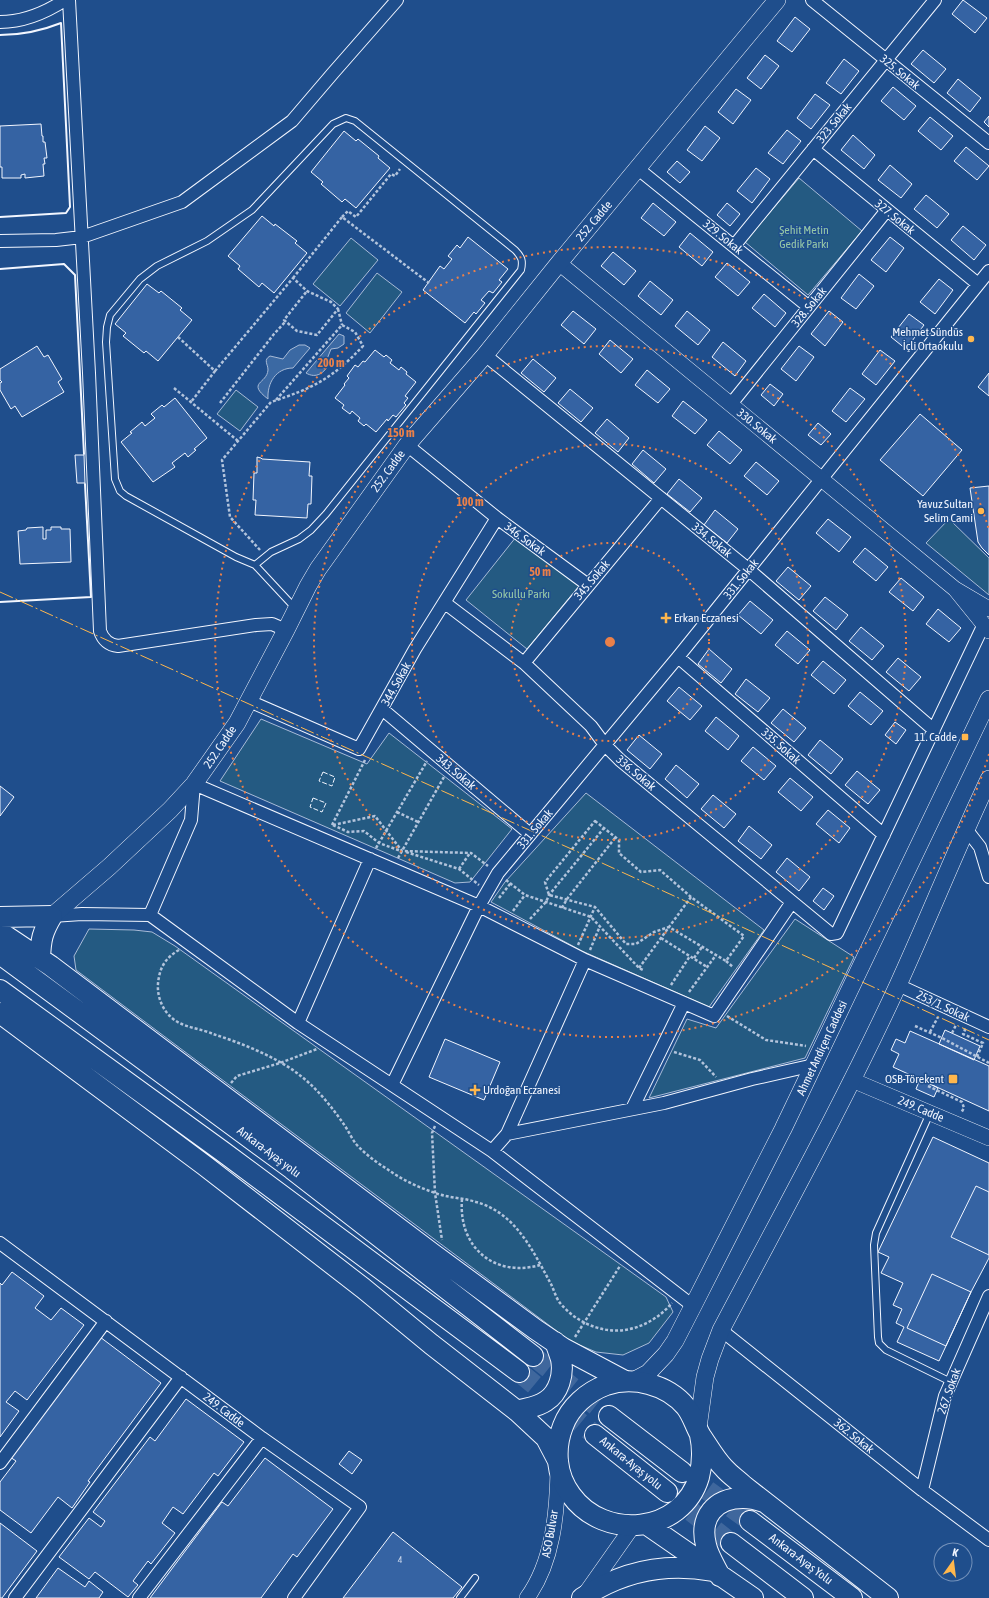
<svg xmlns="http://www.w3.org/2000/svg" width="989" height="1598" viewBox="0 0 989 1598" font-family="'Asap Condensed',sans-serif">
<style>
.green{fill:#245a82;stroke:#a8bbd7}
.water{fill:#3b69a3;stroke:#a8bbd7}
.building{fill:#3563a3;stroke:#f2f6ff}
.lines{fill:none;stroke-linecap:round;stroke-linejoin:round}
.trunk-tunnel{stroke:#3f679d;stroke-width:20;stroke-dasharray:20 10;stroke-linecap:butt}
.service-casing{stroke:#f2f6ff;stroke-width:8}
.minor-casing{stroke:#f2f6ff;stroke-width:14}
.tertiary-casing{stroke:#f2f6ff;stroke-width:16}
.secondary-casing{stroke:#f2f6ff;stroke-width:18}
.trunk-casing{stroke:#f2f6ff;stroke-width:22}
.path{stroke:#b3c4dc;stroke-width:2.5;stroke-dasharray:3 2;stroke-linecap:butt}
.service{stroke:#1f4e8c;stroke-width:6}
.minor{stroke:#1f4e8c;stroke-width:12}
.tertiary{stroke:#1f4e8c;stroke-width:15}
.secondary{stroke:#1f4e8c;stroke-width:17}
.trunk{stroke:#1f4e8c;stroke-width:20}
.fence{stroke:#f2f6ff;stroke-width:1;stroke-dasharray:5 2;stroke-linecap:butt}
.wall{stroke:#f2f6ff;stroke-width:2}
.power{stroke:#ffb74d;stroke-width:1;stroke-dasharray:14 3 2 3;stroke-linecap:butt}
.ring{fill:none;stroke:#ea8049;stroke-width:2;stroke-dasharray:2 4}
.poi-dot{fill:#ffb74d;stroke:#1f4e8c;stroke-width:1.5}
.labels{text-anchor:middle;stroke-width:3;stroke-linejoin:round;paint-order:stroke}
.number-label{font-size:10px;fill:#c3d1e8}
.street-label{font-size:12px;fill:#f2f6ff;stroke:#1f4e8c}
.park-label{font-size:12px;fill:#97c8a6;stroke:#1f4e8c}
.poi-label{font-size:12px;fill:#f2f6ff;stroke:#1f4e8c;text-anchor:end}
.centre{fill:#ea8049;stroke:#1f4e8c;stroke-width:2}
.ring-label{font-size:12px;text-anchor:middle;font-weight:bold;fill:#ea8049;stroke:#1f4e8c;stroke-width:3;stroke-linejoin:round;paint-order:stroke}
</style>
<rect width="100%" height="100%" fill="#1f4e8c"/>
<path class="green" d="M799 178 862 231 808 295 745 242Z
M351 238 378 260 340 306 313 284Z
M377 273 402 292 370 333 346 313Z
M236 390 258 407 240 431 217 414Z
M949 519 989 558V595L926 543Z
M516 537 579 586 527 649 466 600Z
M261 719 367 764 389 733 512 829 470 882 455 883 220 781Z
M586 793 764 930 709 1007 582 951 491 902 505 882Z
M795 919 854 957 805 1058 649 1098 687 1019 716 1028Z
M89 929 134 930 152 932 175 946 666 1297 673 1312 649 1343 623 1355 596 1352 570 1341 76 970 74 956Z"/>
<path class="water" d="M339 334 344 336V344L338 348 331 349 327 359 329 363C325 373 316 379 306 373Z
M299 345H305L310 348 293 368C276 368 267 383 268 399 246 382 267 384 268 370 268 364 263 360 270 356L283 359 290 350Z"/>
<path class="building" d="M963 0 987 18 975 33 952 14Z
M795 17 810 29 792 52 777 41Z
M923 50 946 69 934 83 911 64Z
M765 55 779 66 761 89 747 78Z
M844 59 859 71 841 94 826 83Z
M958 79 981 98 970 112 947 93Z
M893 87 916 106 904 120 881 101Z
M736 89 751 100 733 124 718 112Z
M815 94 830 105 811 129 797 118Z
M989 116V127L984 122Z
M930 117 953 136 941 150 918 131Z
M41 124 42 136H43V142H45L47 158H44L45 164H43L44 176 25 178V174L21 175V178H2V167H0V126Z
M705 126 720 138 702 161 687 150Z
M787 130 801 141 783 164 768 153Z
M344 131 356 141 358 139 379 156 378 158 390 168 356 208 345 199 342 202 321 184 323 182 311 172Z
M853 135 875 155 864 169 841 150Z
M966 147 989 166 977 180 954 161Z
M677 161 690 172 680 183 667 172Z
M890 165 912 184 901 198 878 180Z
M756 168 770 179 752 203 737 191Z
M926 195 949 214 937 228 914 209Z
M653 203 676 222 664 236 641 218Z
M727 203 740 214 730 226 717 215Z
M262 216 274 226 275 224 297 241 295 243 307 253 274 293 262 283 259 287 238 269 240 266 228 256Z
M963 226 986 245 974 260 951 240Z
M690 233 713 252 702 266 679 247Z
M468 237 508 269 499 280 502 282 493 293 489 291 481 300 485 303 476 314 474 312 465 323 423 290 440 266 444 269 452 259 448 256 457 245 460 248Z
M890 237 904 248 886 272 871 260Z
M613 252 636 271 624 285 601 266Z
M727 263 750 282 738 296 715 277Z
M859 274 874 286 856 309 841 298Z
M939 279 953 290 935 314 920 302Z
M650 281 673 300 661 315 638 296Z
M147 284 159 293 161 291 182 308 180 310 192 320 158 361 146 351 144 353 123 336 126 333 115 324Z
M764 294 786 313 775 327 752 308Z
M573 311 596 329 584 344 561 325Z
M687 311 710 330 698 345 675 326Z
M829 311 843 322 825 346 811 334Z
M909 314 924 325 906 349 891 337Z
M610 340 633 359 621 373 599 354Z
M723 342 746 361 735 376 712 357Z
M37 346 44 357 48 355 62 379 58 382 64 392 22 417 15 406 11 409 0 390V383L2 382 0 380V369Z
M799 346 814 357 796 381 781 369Z
M375 350 384 357 386 355 392 360 390 363 399 370 401 367 407 372 406 374 416 382 405 396 408 398 404 403 406 405 396 417 393 415 388 421 387 419 376 432 366 424 364 426 358 421 360 418 352 411 350 414 342 408 344 405 335 398 345 385 344 384 349 378 347 376 355 365 358 367 363 361 365 362Z
M880 350 895 361 876 385 862 374Z
M533 359 556 378 544 392 521 373Z
M647 370 670 389 658 403 635 385Z
M989 373V396L978 387Z
M770 384 783 394 774 406 761 395Z
M850 388 865 399 846 422 832 411Z
M570 389 593 408 581 422 558 403Z
M175 398 207 438 194 449 196 450 188 457 185 453 172 463 175 467 153 482 121 442 132 433 130 432 142 422 145 426 155 418 151 414 162 405 164 407Z
M683 401 707 420 695 434 672 416Z
M920 414 962 450 923 496 880 460Z
M607 419 629 438 618 452 595 433Z
M818 423 831 434 821 445 808 435Z
M719 431 742 450 730 464 707 445Z
M643 450 666 469 654 483 632 464Z
M75 455H84L85 483H77Z
M257 457 261 458 262 459 310 462 309 476H312L311 504H308L307 518 255 515 256 500H253L254 473H257Z
M756 462 779 481 767 495 744 476Z
M679 479 702 498 690 512 667 494Z
M989 486V555L982 548 978 542 970 488Z
M715 510 738 529 727 543 704 525Z
M828 519 851 537 839 552 816 533Z
M43 527V539H46V530H51V527H61V529H70L71 562 20 564 18 531 26 530 27 528Z
M865 548 888 567 876 581 853 562Z
M788 567 811 586 799 600 776 581Z
M901 578 924 597 913 611 889 592Z
M825 597 848 615 836 630 813 611Z
M750 601 773 620 761 634 738 615Z
M938 609 961 628 949 642 926 624Z
M861 627 884 646 872 660 849 641Z
M787 631 810 650 798 664 775 645Z
M709 649 732 669 721 683 698 664Z
M898 658 921 677 909 691 886 672Z
M823 661 846 680 834 694 811 675Z
M746 679 770 698 758 712 735 694Z
M679 687 702 706 690 720 667 701Z
M860 692 883 711 871 725 848 706Z
M783 709 806 728 794 742 771 723Z
M716 717 739 736 728 750 705 731Z
M895 722 906 730 896 744 885 735Z
M639 735 662 754 650 769 627 750Z
M820 740 843 759 831 774 808 755Z
M753 747 776 766 764 780 741 761Z
M676 765 699 784 687 798 665 779Z
M857 771 880 790 868 804 845 785Z
M790 778 813 797 801 811 778 792Z
M0 786 14 797 0 816Z
M713 795 736 814 724 828 701 809Z
M828 810 850 828 839 843 816 824Z
M749 826 772 845 761 859 738 841Z
M787 858 810 877 799 891 776 872Z
M823 888 834 896 824 910 813 901Z
M945 1030 980 1046 974 1060 939 1044Z
M910 1031 989 1066V1111L893 1067 899 1054 891 1050 896 1039 905 1043Z
M445 1039 500 1062 484 1100 429 1077Z
M920 1079 938 1088 934 1097 916 1089Z
M933 1137 989 1163V1258L971 1292 939 1361 897 1342 904 1327 896 1323 902 1309 893 1305 903 1283 881 1273 889 1257 878 1252Z
M976 1186 989 1192V1255L951 1237Z
M12 1272 44 1296 35 1308 51 1320 61 1308 84 1325 27 1400 15 1391 6 1402 19 1411 0 1437V1283L2 1285Z
M932 1274 971 1292 946 1346 907 1328Z
M100 1337 161 1383 88 1481 90 1482 72 1508 58 1497 31 1533 0 1510V1482L16 1461 10 1457Z
M186 1399 244 1442 218 1476 214 1473 183 1514 173 1507 162 1523 175 1533 151 1564 148 1561 133 1581 138 1585 128 1597 95 1572 89 1579 59 1557 89 1518 101 1527 105 1521 93 1512 150 1437 155 1441Z
M349 1451 362 1460 352 1474 339 1464Z
M265 1458 333 1509 297 1557 293 1554 261 1598H150L222 1502 228 1506Z
M0 1523 37 1551 2 1598H0Z
M393 1532 462 1587 453 1598H343Z
M58 1568 85 1587 89 1581 103 1592 99 1598H36Z"/>
<g class="lines">
<path class="trunk-tunnel" d="M533 1356 609 1416
M519 1372 595 1435
M683 1473 750 1521
M668 1493 731 1543"/>
<defs>
<path id="service" d="M255 565 271 552 299 539 311 530 326 514 521 270C523 261 522 257 515 250L355 121 346 118 333 124 252 210 207 241 157 266 140 279 110 315 107 327 106 342 115 479 120 491 126 496 236 557 255 565 296 609
M930 1113 876 1233 874 1245 878 1337 879 1343 886 1350 951 1382
M460 1598 475 1578"/>
<path id="minor" d="M69 0 89 373 100 631C103 640 109 645 118 646L256 625 272 624 286 630
M812 0 989 143
M0 22C23 22 45 13 65 0
M813 149 978 284
M637 168 809 307
M0 241 56 240 82 237 182 202 292 121 333 73 397 0
M734 246 935 0
M485 355 748 569 934 730
M731 404 887 210
M407 445 497 518 588 585
M445 603 524 663 591 726 605 745 620 760 831 934 837 933 984 624
M678 657 884 835
M524 663 661 498
M249 701 359 749 415 649 497 518
M382 709 530 834
M966 829 980 847 989 877
M52 916 82 914 150 915
M898 985 989 1027
M298 1023 370 859
M392 1085 479 906 498 873 678 657 989 271
M632 1109 684 1003
M507 1134 664 1103 752 1079 814 1065
M492 1151 507 1134 585 960
M0 1243 262 1438 360 1507 294 1598
M693 1306 492 1151 298 1023 150 915 191 820 194 784 479 906 585 960 714 1016 792 902
M721 1330 922 1490 989 1540
M0 1463 106 1321
M922 1490 945 1396 989 1296
M15 1598 181 1377
M139 1598 262 1438"/>
<path id="tertiary" d="M559 263 955 589
M989 609 955 589 989 631
M852 1080 989 1138
M585 1594 633 1526
M527 1598C553 1562 557 1514 558 1471"/>
<path id="secondary" d="M52 916 109 867 170 810 194 784 237 723 286 630 308 586 318 569 407 445 485 355 559 263 777 0
M633 1381 648 1373 666 1354 675 1341 693 1306 783 1129 989 699
M698 1428 705 1377 710 1359 721 1330C781 1216 844 1102 898 985 929 917 957 847 989 779"/>
<path id="trunk" d="M0 917 52 916C42 933 41 939 40 958
M0 932 51 966 433 1254 535 1329 563 1348 625 1381
M0 954 292 1169 533 1356
M0 990 222 1151 519 1372
M0 1013 204 1165 363 1288 431 1344 517 1411 546 1438 558 1461
M517 1411C527 1408 538 1407 546 1401 559 1393 564 1374 561 1359 559 1353 557 1347 555 1342
M609 1416 682 1472
M595 1435 667 1492
M700 1435C703 1449 703 1462 699 1477 682 1534 604 1541 571 1495 556 1475 554 1449 563 1426 570 1407 587 1392 606 1385 633 1376 667 1384 686 1407 693 1416 695 1426 701 1436 708 1446 715 1459 724 1468 730 1475 738 1480 744 1486L888 1598
M750 1521 852 1598
M646 1524 753 1598
M731 1543 803 1598
M720 1576C715 1566 708 1555 706 1545 699 1517 715 1498 743 1498 750 1498 758 1500 764 1502
M582 1598C622 1571 665 1562 713 1571"/>
</defs>
<use href="#service" class="service-casing"/>
<use href="#minor" class="minor-casing"/>
<use href="#tertiary" class="tertiary-casing"/>
<use href="#secondary" class="secondary-casing"/>
<use href="#trunk" class="trunk-casing"/>
<path class="path" d="M342 217 348 211 356 217 391 174 395 176 400 169
M293 278 342 217 429 283
M338 309 342 325
M178 337 215 371 191 402
M215 371 293 278 307 291 331 302 338 309 317 335 297 331 284 320 307 291
M174 388 238 441
M220 403 274 334 286 321
M260 550 230 517 222 460 271 402C313 388 332 379 363 346L355 332 342 325 276 400
M397 812 418 822
M595 821 619 840V853L641 872 660 870 691 897 744 936 726 961 669 927 654 932 636 944H626L595 907 549 895 545 882Z
M332 825 365 760
M333 825 375 816 402 851 471 853 488 866
M333 825 348 832 364 831 379 843 401 851
M376 848 427 761
M406 852 459 869 479 885
M398 858 444 777
M459 869 470 853
M506 880 525 895 591 917 639 968 643 970
M499 898 510 884
M562 908 567 899 615 838
M513 911 525 895
M530 919 546 902 549 895 604 828
M661 938 707 967
M578 945 595 907
M179 950C168 956 161 965 159 977 155 994 162 1012 176 1021 187 1028 202 1029 213 1034 241 1043 274 1056 297 1073 316 1087 332 1107 345 1126 349 1132 352 1139 356 1144 365 1154 376 1162 387 1169 402 1180 420 1188 438 1194 451 1198 464 1198 476 1202 492 1206 507 1217 517 1229 531 1245 541 1266 551 1284 554 1290 556 1298 560 1303 569 1314 582 1323 595 1327 624 1337 653 1325 672 1303
M590 950 600 926
M694 958 702 947
M726 961 733 967
M639 968 691 897
M671 985 690 956
M689 992 716 955
M727 1016 766 1040 806 1046
M915 1026 942 1038 989 1063
M964 1029 965 1030 963 1034 983 1043 977 1057
M930 1032 938 1017
M952 1033 956 1025
M674 1052 700 1060 716 1077
M231 1083 237 1076 280 1063 317 1049
M928 1086 962 1102 964 1108 961 1113
M435 1126 432 1133 435 1193 442 1240
M462 1199C458 1247 494 1278 540 1265
M575 1337 620 1266"/>
<use href="#service" class="service"/>
<use href="#minor" class="minor"/>
<use href="#tertiary" class="tertiary"/>
<use href="#secondary" class="secondary"/>
<use href="#trunk" class="trunk"/>
<path class="fence" d="M323 772 335 777 332 786 319 781Z
M313 798 326 803 322 812 310 807Z"/>
<path class="wall" d="M0 35C21 35 41 31 61 23L70 207 66 213 0 217
M0 269 64 264 75 275 84 454
M0 602 91 597 85 484"/>
<path class="power" d="M0 592 567 847 989 1040"/>
</g>
<g class="ring">
<circle cx="610" cy="642" r="99"/>
<circle cx="610" cy="642" r="198"/>
<circle cx="610" cy="642" r="296"/>
<path d="M989 754A395 395 0 1 1 989 530"/>
</g>
<g class="poi-dot">
<circle cx="971" cy="339" r="4"/>
<circle cx="981" cy="511" r="4"/>
<path d="M664 612h4v4h4v4h-4v4h-4v-4h-4v-4h4z"/>
<rect x="961" y="733" width="8" height="8" rx="2"/>
<rect x="948" y="1074" width="10" height="10" rx="2"/>
<path d="M473 1084h4v4h4v4h-4v4h-4v-4h-4v-4h4z"/>
</g>
<g class="labels">
<g class="number-label">
<text x="400" y="1563">4</text>
</g>
<g class="street-label">
<text transform="translate(900 72) rotate(39)" y="4">325. Sokak</text>
<text transform="translate(834 123) rotate(-51)" y="4">323. Sokak</text>
<text transform="translate(895 217) rotate(39)" y="4">327. Sokak</text>
<text transform="translate(594 221) rotate(-50)" y="4">252. Cadde</text>
<text transform="translate(723 237) rotate(39)" y="4">329. Sokak</text>
<text transform="translate(809 307) rotate(-51)" y="4">328. Sokak</text>
<text transform="translate(757 426) rotate(39)" y="4">330. Sokak</text>
<text transform="translate(388 471) rotate(-54)" y="4">252. Cadde</text>
<text transform="translate(525 539) rotate(36)" y="4">346. Sokak</text>
<text transform="translate(712 540) rotate(39)" y="4">334. Sokak</text>
<text transform="translate(741 579) rotate(-51)" y="4">331. Sokak</text>
<text transform="translate(592 580) rotate(-50)" y="4">345. Sokak</text>
<text transform="translate(396 684) rotate(-61)" y="4">344. Sokak</text>
<text transform="translate(781 746) rotate(41)" y="4">335. Sokak</text>
<text transform="translate(220 747) rotate(-56)" y="4">252. Cadde</text>
<text transform="translate(456 772) rotate(40)" y="4">343. Sokak</text>
<text transform="translate(636 773) rotate(40)" y="4">336. Sokak</text>
<text transform="translate(535 829) rotate(-50)" y="4">331. Sokak</text>
<text transform="translate(943 1006) rotate(25)" y="4">253/1. Sokak</text>
<text transform="translate(822 1048) rotate(-65)" y="4">Ahmet Andiçen Caddesi</text>
<text transform="translate(921 1109) rotate(23)" y="4">249. Cadde</text>
<text transform="translate(269 1152) rotate(37)" y="4">Ankara-Ayaş yolu</text>
<text transform="translate(949 1391) rotate(-70)" y="4">267. Sokak</text>
<text transform="translate(224 1410) rotate(37)" y="4">249. Cadde</text>
<text transform="translate(854 1436) rotate(39)" y="4">362. Sokak</text>
<text transform="translate(631 1463) rotate(39)" y="4">Ankara-Ayaş yolu</text>
<text transform="translate(550 1534) rotate(-80)" y="4">ASO Bulvar</text>
<text transform="translate(801 1559) rotate(37)" y="4">Ankara-Ayaş Yolu</text>
</g>
<g class="park-label">
<text x="804" y="234">Şehit Metin<tspan x="804" dy="14">Gedik Parkı</tspan></text>
<text x="521" y="598">Sokullu Parkı</text>
</g>
<g class="poi-label">
<text x="963" y="336">Mehmet Sündüs<tspan x="963" dy="14">İçli Ortaokulu</tspan></text>
<text x="973" y="508">Yavuz Sultan<tspan x="973" dy="14">Selim Cami</tspan></text>
<text x="674" y="622" text-anchor="start">Erkan Eczanesi</text>
<text x="957" y="741">11. Cadde</text>
<text x="944" y="1083">OSB-Törekent</text>
<text x="483" y="1094" text-anchor="start">Urdoğan Eczanesi</text>
</g>
</g>
<circle cx="610" cy="642" r="6" class="centre"/>
<g class="ring-label">
<text x="331" y="367">200 m</text>
<text x="401" y="437">150 m</text>
<text x="470" y="506">100 m</text>
<text x="540" y="576">50 m</text>
</g>
<g transform="translate(953 1562) rotate(14)"><circle r="19" fill="#1f4e8c" stroke="#7391ba"/>
<path d="M0-3L7 15L0 10L-7 15Z" fill="#ffb74d"/>
<text y="-6" font-size="11" font-weight="bold" text-anchor="middle" fill="#f2f6ff">K</text>
</g>
</svg>
